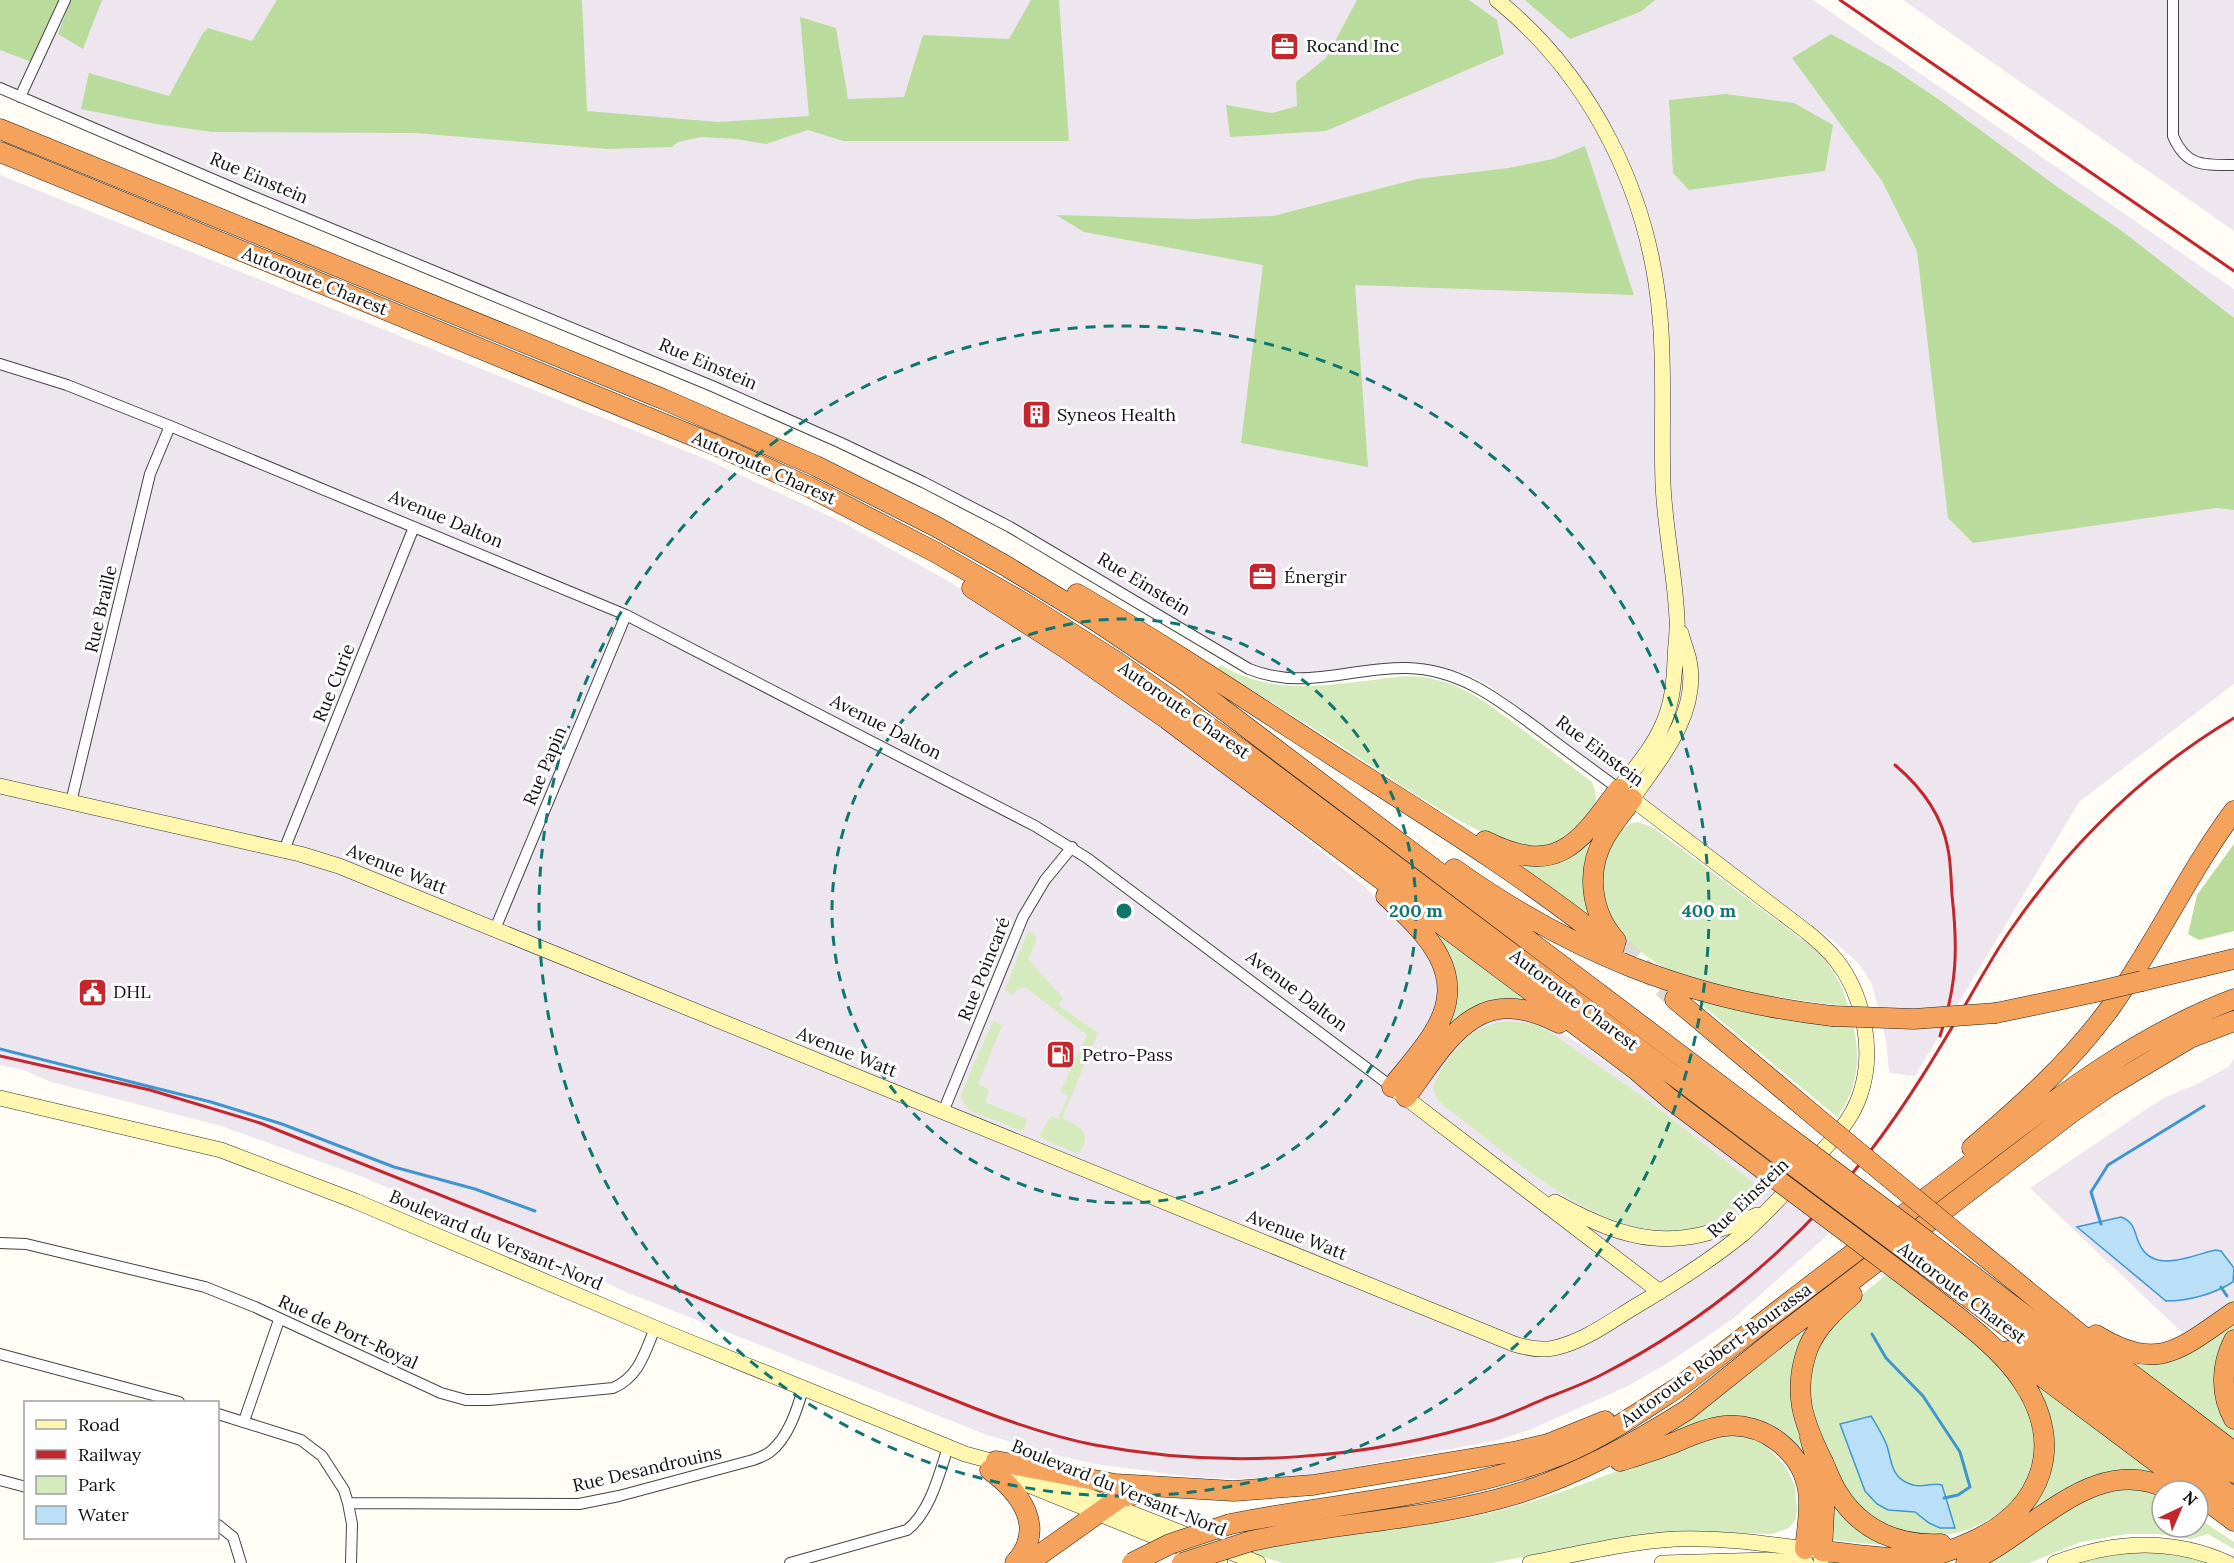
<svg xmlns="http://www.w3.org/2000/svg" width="2234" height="1563" viewBox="0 0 2234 1563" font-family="Lora,serif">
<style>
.industrial{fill:#eee6ef}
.green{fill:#d5ebbd;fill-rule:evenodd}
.forest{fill:#b9dc9c}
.water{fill:#b9e0f7;stroke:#3f96cf;stroke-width:1.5}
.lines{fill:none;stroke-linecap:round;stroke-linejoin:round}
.stream{stroke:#3f96cf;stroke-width:3}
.highway-tunnel{stroke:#dbdad3;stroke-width:20;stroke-dasharray:20 10;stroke-linecap:butt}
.street-casing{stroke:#444;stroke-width:12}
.secondary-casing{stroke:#333;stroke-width:16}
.highway-casing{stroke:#222;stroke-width:21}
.street{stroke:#fff;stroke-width:10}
.secondary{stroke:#fff6b0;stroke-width:15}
.highway{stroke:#f5a25d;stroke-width:20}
.rail{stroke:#c4262e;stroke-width:3}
.highway-bridge-casing{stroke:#222;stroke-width:21;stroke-linecap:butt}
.highway-bridge{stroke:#f5a25d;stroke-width:20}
.ring{fill:none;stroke:#0f766e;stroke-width:3;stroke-dasharray:10 8}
.labels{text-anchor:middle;stroke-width:6;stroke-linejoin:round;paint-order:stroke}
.poi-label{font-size:18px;fill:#111;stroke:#fff;text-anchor:start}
.street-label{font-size:18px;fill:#111;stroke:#fff}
.centre{fill:#0f766e;stroke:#fff;stroke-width:3}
.ring-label{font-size:18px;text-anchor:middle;font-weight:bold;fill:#0f766e;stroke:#fff;stroke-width:6;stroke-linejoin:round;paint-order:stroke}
</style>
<rect width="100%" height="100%" fill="#fffdf5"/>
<path class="industrial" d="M0 0H1813L2234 289V684L2079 802 1915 1076 1889 1073 1886 1041 1872 984 1859 964 1831 939 1487 684 1464 673 1440 667 1421 664 1299 676 1260 668 1233 655 1038 538 798 419 0 84Z
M1903 0H2234V231Z
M0 175 708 460 840 521 952 583 1141 711 1270 809 1363 885 1417 937 1473 1025 1511 1014 1550 1026 1592 1052 1658 1101 1830 1233 1734 1318 1668 1363 1628 1386 1532 1429 1499 1440 1305 1476 1232 1479 1194 1477 1095 1464 1056 1455 987 1435 626 1292 546 1255 363 1177 221 1126 51 1082 23 1070 0 1065Z
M2234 1059V1382L2030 1188 2154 1104 2166 1097 2195 1085 2228 1067Z"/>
<path class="green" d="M1220 665C1274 695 1316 686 1374 680 1394 677 1413 674 1433 679 1468 686 1495 709 1523 730 1546 747 1569 765 1592 782 1601 805 1594 808 1579 825 1569 836 1554 849 1537 849 1488 847 1399 783 1356 756 1310 726 1264 697 1217 669Z
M1638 822 1652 827 1812 947C1830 964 1842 982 1848 1006 1800 1001 1755 995 1708 982 1697 979 1684 977 1673 972 1649 961 1628 943 1614 922 1601 901 1598 885 1604 861 1608 845 1620 824 1638 822Z
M1590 836 1594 840 1591 912 1587 915 1520 866 1522 861Z
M1433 927 1533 1002 1441 1040 1446 1024 1430 931Z
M1028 931 1034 934 1037 938 1028 959 1063 998 1058 1005 1098 1033 1062 1118C1079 1127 1095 1131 1078 1154L1041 1138 1040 1134 1051 1116 1058 1119 1068 1096 1060 1092 1087 1035 1025 987 1016 990 1013 996 1005 990Z
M1691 996 1853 1024C1861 1057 1858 1090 1837 1117Z
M994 1020 1002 1026 978 1084 989 1090 985 1102 1027 1119 1024 1130 1021 1131 969 1110 962 1100V1093L972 1068Z
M1499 1022C1516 1022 1532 1021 1547 1030L1650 1102 1768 1194C1750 1206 1732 1219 1712 1225 1610 1256 1520 1161 1445 1107 1440 1102 1433 1095 1434 1087 1436 1072 1461 1042 1473 1033 1481 1028 1490 1025 1499 1022Z
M1887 1274C1933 1310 1998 1349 2026 1401 2030 1407 2031 1416 2032 1423 2034 1429 2036 1435 2037 1441 2037 1448 2032 1474 2029 1481 2027 1486 2021 1491 2018 1495 1979 1542 1901 1553 1858 1505 1840 1484 1830 1458 1821 1433 1791 1352 1828 1322 1887 1274ZM1840 1424 1887 1446C1895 1480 1900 1489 1937 1483L1929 1523 1915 1512 1888 1510 1848 1445Z
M2234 1317V1329L2227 1338 2222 1408 2234 1429V1443L2127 1362Z
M1805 1331 1809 1335 1804 1341 1817 1473 1782 1436 1677 1433 1675 1429Z
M2037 1381 2168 1479 2149 1476 2018 1521C2036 1504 2056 1479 2052 1452 2050 1430 2040 1406 2034 1385Z
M1730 1435 1754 1439 1765 1445 1786 1467 1795 1486 1797 1510 1796 1519 1789 1528 1772 1534 1703 1532 1642 1535 1491 1563H1283L1249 1553 1250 1550C1328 1533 1407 1531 1485 1514 1562 1497 1635 1462 1709 1436Z
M2133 1488 2162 1496V1527H2198V1518L2234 1542V1549L2208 1534 2191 1539 2159 1534H2126L2081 1542 2029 1563H1988L2030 1537 2075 1505 2112 1489Z
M1836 1502 1880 1540 1879 1545 1831 1540 1832 1503Z
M2153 1551 2182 1555 2210 1563H2077L2118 1553Z"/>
<path class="forest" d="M0 0H62L34 63 0 50Z
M71 0H102L83 49 58 34Z
M277 0H582L587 111 718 122 809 116 800 17 836 28 848 99 904 97 923 35 1009 39 1031 0H1059L1069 141H843L808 130 766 144 737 139 701 137 678 142 672 147 607 149 415 133 212 132 156 124 81 109 89 73 169 96 203 33 208 28 252 41Z
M1357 0H1469L1497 20 1504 54 1326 131 1230 137 1226 105 1272 113 1297 106 1296 82 1326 58Z
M1525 0H1655L1640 12 1570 39Z
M1831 34 1892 68 1941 101 2056 186 2122 231 2234 318V510L2217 508 1973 543 1948 518 1917 251 1882 181 1792 58Z
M1726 94 1794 103 1833 125 1825 171 1689 190 1673 173 1669 100Z
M1585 146 1634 295 1355 285 1368 467 1241 443 1263 265 1084 232 1056 215 1194 219 1273 216 1417 179 1508 168 1553 159Z
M2234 844V931L2199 940 2188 934 2197 895Z"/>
<path class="water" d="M2121 1217C2132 1221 2134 1228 2137 1238 2149 1276 2187 1257 2215 1250L2221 1251 2234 1268 2233 1282C2214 1294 2189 1301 2166 1301L2077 1227Z
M1871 1416C1877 1426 1883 1435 1887 1446 1892 1462 1891 1477 1910 1484 1921 1489 1931 1482 1942 1485L1955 1528H1940L1929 1523 1915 1512 1888 1510 1877 1504 1865 1491 1840 1424Z"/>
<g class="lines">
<path class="stream" d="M0 1049 211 1102 282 1124 394 1167 475 1189 535 1211
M2101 1224 2091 1192 2108 1165 2204 1106
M2221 1287 2227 1296
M1872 1334 1886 1358 1923 1396 1960 1452 1970 1487 1958 1495 1944 1498"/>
<path class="highway-tunnel" d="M1620 945 1675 999"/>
<defs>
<path id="street" d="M2173 0V136C2186 167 2204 165 2234 165
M0 88 252 196 712 386 841 443 923 482 1010 527 1249 669C1304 691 1351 667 1407 668 1461 669 1500 701 1542 732 1567 751 1593 770 1619 789
M20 97 65 0
M0 364 67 385 170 426 626 615 1035 826 1087 858 1392 1087
M71 802 150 474 170 426
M284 850 414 527
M495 929 626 615
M943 1112 1023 917 1045 880 1072 847
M0 1243 26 1244 205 1287 255 1307 441 1393 466 1400H489L613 1388C639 1377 645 1352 655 1328
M0 1354 179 1402
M218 1414 301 1440 322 1456 344 1490 348 1503 352 1524 351 1563
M244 1421 279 1320
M0 1480 26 1487
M348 1503 579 1504 619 1496 753 1460C759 1458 766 1455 770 1452 788 1438 797 1410 803 1389
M218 1525 233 1537 241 1563
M790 1563 907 1530C930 1512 939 1475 948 1447"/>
<path id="secondary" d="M0 786 300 854 339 866 1514 1344C1527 1348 1540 1351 1554 1348 1582 1342 1607 1324 1631 1309 1670 1286 1709 1262 1744 1233 1768 1212 1789 1188 1810 1164 1830 1143 1851 1122 1860 1095 1875 1052 1864 995 1836 960 1828 950 1818 941 1807 932L1619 789C1634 769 1652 749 1662 726 1672 705 1674 683 1675 660 1675 647 1678 633 1677 619 1675 574 1665 530 1663 484 1661 429 1665 373 1660 317 1650 195 1593 78 1497 0
M1632 799C1660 759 1700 713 1689 660 1687 651 1683 642 1681 633
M1397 1091 1660 1292
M0 1098 221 1150 355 1201 655 1328 948 1447 965 1454 1006 1465
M1555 1202C1632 1244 1675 1252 1757 1215
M999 1473 1220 1563
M1032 1474 1258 1563
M1530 1563C1578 1554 1626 1542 1675 1539 1725 1537 1773 1545 1822 1551L1821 1563
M1662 1563 1768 1560 1806 1563
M2055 1563C2112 1541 2171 1537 2228 1563"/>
<path id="highway" d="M0 129 663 399 816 466 935 526 1006 566 1096 621 1184 680 1803 1148
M0 152 713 444 809 487 935 552 1027 605 1117 662 1247 754 1790 1163
M972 588 1067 649 1167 719 1635 1069 1670 1099 1776 1179
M1077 594C1170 648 1259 708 1349 766 1440 824 1530 880 1614 948
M1485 841C1557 877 1578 845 1619 789
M1454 869C1570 952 1690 1000 1832 1016
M1386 896C1427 934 1470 974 1434 1032 1422 1052 1406 1069 1392 1087
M1616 941C1591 913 1585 871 1605 837 1612 824 1623 812 1632 799
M2142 981 2234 959
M1675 999 1823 1123
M1996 1013 2091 993
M1406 1097C1448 1040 1477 980 1559 1023
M1972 1148C2022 1105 2071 1062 2110 1008 2155 946 2187 874 2234 811
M1972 1246 2102 1352 2234 1452
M1936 1248 2234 1473
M1923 1263 2234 1498
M1852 1295C1835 1310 1817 1326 1808 1348 1792 1392 1803 1422 1823 1462 1828 1473 1832 1485 1839 1495 1862 1531 1899 1546 1941 1544
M2096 1335C2159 1374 2181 1348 2234 1312
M2234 1340C2221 1365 2220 1394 2234 1419
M2008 1351 2195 1491
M1810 1437 1825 1491 1822 1551C1855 1554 1892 1561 1926 1557 1942 1554 1958 1548 1973 1541 2041 1510 2066 1447 2023 1382 1998 1343 1945 1308 1909 1279
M996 1461 1115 1484 1234 1491 1313 1485 1518 1451 1548 1444 1605 1421
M1620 1461C1636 1456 1653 1451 1668 1445 1686 1438 1705 1428 1725 1426 1763 1422 1802 1451 1808 1490 1811 1509 1807 1529 1805 1549
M990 1470C1021 1493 1047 1528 1015 1563
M2198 1494 2234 1521
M1230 1524C1338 1502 1459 1496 1561 1455 1605 1437 1643 1410 1683 1384 1772 1315 1861 1247 1951 1179 2040 1111 2128 1039 2234 999
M1251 1541C1338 1522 1430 1520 1516 1494 1577 1475 1633 1444 1687 1410L1782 1334 2071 1113 2108 1087 2190 1038 2234 1021
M1028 1563 1121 1497 1145 1493
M1966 1563C2032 1536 2095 1448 2172 1491"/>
</defs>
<use href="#street" class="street-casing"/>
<use href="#secondary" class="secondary-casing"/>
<use href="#highway" class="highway-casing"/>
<use href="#street" class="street"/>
<use href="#secondary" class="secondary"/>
<use href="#highway" class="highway"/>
<path class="rail" d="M1840 0 2234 271
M1895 765C1921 787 1942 815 1948 849 1951 864 1951 880 1952 895 1958 949 1957 985 1940 1036
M0 1056 150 1090 260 1123 974 1408C1013 1423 1053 1437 1095 1445 1226 1470 1366 1460 1493 1420 1511 1414 1528 1406 1544 1399 1564 1391 1584 1384 1603 1374 1706 1321 1797 1245 1868 1154 1907 1104 1939 1050 1971 995 1984 973 1997 949 2012 928 2071 843 2145 771 2234 718"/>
<defs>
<path id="highway-bridge" d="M2091 993 2142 981
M1832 1016 1914 1019 1996 1013
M1823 1123 1972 1246
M1803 1148 1936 1248
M1790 1163 1923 1263
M1776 1179 1909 1279
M1132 1563 1170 1544 1230 1524
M1182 1563 1251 1541"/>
</defs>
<use href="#highway-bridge" class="highway-bridge-casing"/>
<use href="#highway-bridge" class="highway-bridge"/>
</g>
<g class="ring">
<circle cx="1124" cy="911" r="292"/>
<circle cx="1124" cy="911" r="585"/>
</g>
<defs>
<symbol id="office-square" viewBox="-11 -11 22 22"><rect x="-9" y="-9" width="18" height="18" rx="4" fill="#c4262e" stroke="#fff"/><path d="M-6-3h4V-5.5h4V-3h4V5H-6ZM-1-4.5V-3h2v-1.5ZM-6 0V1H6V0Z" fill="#fff"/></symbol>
<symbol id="building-square" viewBox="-11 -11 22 22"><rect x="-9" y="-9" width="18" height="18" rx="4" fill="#c4262e" stroke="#fff"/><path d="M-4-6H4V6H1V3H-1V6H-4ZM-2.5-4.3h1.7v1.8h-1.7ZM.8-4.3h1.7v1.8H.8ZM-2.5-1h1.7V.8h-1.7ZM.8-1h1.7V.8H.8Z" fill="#fff"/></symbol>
<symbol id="civic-square" viewBox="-11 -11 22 22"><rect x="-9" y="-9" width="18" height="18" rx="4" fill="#c4262e" stroke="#fff"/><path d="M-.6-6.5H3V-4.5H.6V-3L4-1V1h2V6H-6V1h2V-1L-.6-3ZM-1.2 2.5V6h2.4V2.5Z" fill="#fff"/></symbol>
<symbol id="fuel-square" viewBox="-11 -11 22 22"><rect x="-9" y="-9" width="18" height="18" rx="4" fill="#c4262e" stroke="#fff"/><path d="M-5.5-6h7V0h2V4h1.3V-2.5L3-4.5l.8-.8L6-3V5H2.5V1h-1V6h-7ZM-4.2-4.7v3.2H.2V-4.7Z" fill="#fff"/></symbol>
</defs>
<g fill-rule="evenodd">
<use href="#office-square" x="1268" y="30" width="33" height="33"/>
<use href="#building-square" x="1020" y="398" width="33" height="33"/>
<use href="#office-square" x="1246" y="560" width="33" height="33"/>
<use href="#civic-square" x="76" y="976" width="33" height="33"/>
<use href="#fuel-square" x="1044" y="1038" width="33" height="33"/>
</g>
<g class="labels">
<g class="poi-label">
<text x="1306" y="52">Rocand Inc</text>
<text x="1057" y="421">Syneos Health</text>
<text x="1284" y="583">Énergir</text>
<text x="113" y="998">DHL</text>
<text x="1082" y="1061">Petro-Pass</text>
</g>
<g class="street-label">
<text transform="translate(259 178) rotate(23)" y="6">Rue Einstein</text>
<text transform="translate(315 281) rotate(22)" y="6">Autoroute Charest</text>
<text transform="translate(708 364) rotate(23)" y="6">Rue Einstein</text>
<text transform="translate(764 468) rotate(24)" y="6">Autoroute Charest</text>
<text transform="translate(446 519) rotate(23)" y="6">Avenue Dalton</text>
<text transform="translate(1144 584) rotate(31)" y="6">Rue Einstein</text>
<text transform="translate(101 609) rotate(-77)" y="6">Rue Braille</text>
<text transform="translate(334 683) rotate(-68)" y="6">Rue Curie</text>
<text transform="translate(1184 710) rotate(35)" y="6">Autoroute Charest</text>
<text transform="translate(886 727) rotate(27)" y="6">Avenue Dalton</text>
<text transform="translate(1600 751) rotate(37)" y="6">Rue Einstein</text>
<text transform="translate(545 766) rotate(-67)" y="6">Rue Papin</text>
<text transform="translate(397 869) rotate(22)" y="6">Avenue Watt</text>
<text transform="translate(984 969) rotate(-68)" y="6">Rue Poincaré</text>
<text transform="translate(1297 991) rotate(37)" y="6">Avenue Dalton</text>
<text transform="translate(1574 1000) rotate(37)" y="6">Autoroute Charest</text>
<text transform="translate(847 1052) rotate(22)" y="6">Avenue Watt</text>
<text transform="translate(1748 1198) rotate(-44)" y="6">Rue Einstein</text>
<text transform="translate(1297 1235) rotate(22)" y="6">Avenue Watt</text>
<text transform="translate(496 1240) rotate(23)" y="6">Boulevard du Versant-Nord</text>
<text transform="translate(1962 1293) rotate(37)" y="6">Autoroute Charest</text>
<text transform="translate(348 1332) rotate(25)" y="6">Rue de Port-Royal</text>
<text transform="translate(1716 1355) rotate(-36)" y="6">Autoroute Robert-Bourassa</text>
<text transform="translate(647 1469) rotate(-13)" y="6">Rue Desandrouins</text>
<text transform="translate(1119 1488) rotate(22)" y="6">Boulevard du Versant-Nord</text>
</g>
</g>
<circle cx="1124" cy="911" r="9" class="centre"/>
<g class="ring-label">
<text x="1416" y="917">200 m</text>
<text x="1709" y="917">400 m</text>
</g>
<rect x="24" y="1401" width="195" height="138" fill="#ffffff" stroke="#a0a0a0" stroke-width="1.5"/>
<rect x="36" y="1420" width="30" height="9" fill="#fff6b0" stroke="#a0a0a0" stroke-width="1.5"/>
<text x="78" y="1431" font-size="18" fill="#111111">Road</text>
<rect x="36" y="1450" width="30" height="9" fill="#c4262e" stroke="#a0a0a0" stroke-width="1.5"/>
<text x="78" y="1461" font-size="18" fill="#111111">Railway</text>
<rect x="36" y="1476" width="30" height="18" fill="#d5ebbd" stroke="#a0a0a0" stroke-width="1.5"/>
<text x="78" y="1491" font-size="18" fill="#111111">Park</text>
<rect x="36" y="1506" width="30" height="18" fill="#b9e0f7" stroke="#a0a0a0" stroke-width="1.5"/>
<text x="78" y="1521" font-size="18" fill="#111111">Water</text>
<g transform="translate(2180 1509) rotate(44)"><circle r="28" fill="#ffffff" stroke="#a0a0a0" stroke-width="1.5"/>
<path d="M0-4.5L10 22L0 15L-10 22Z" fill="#c4262e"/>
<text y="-9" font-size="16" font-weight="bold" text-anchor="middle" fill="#111111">N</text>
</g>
</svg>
